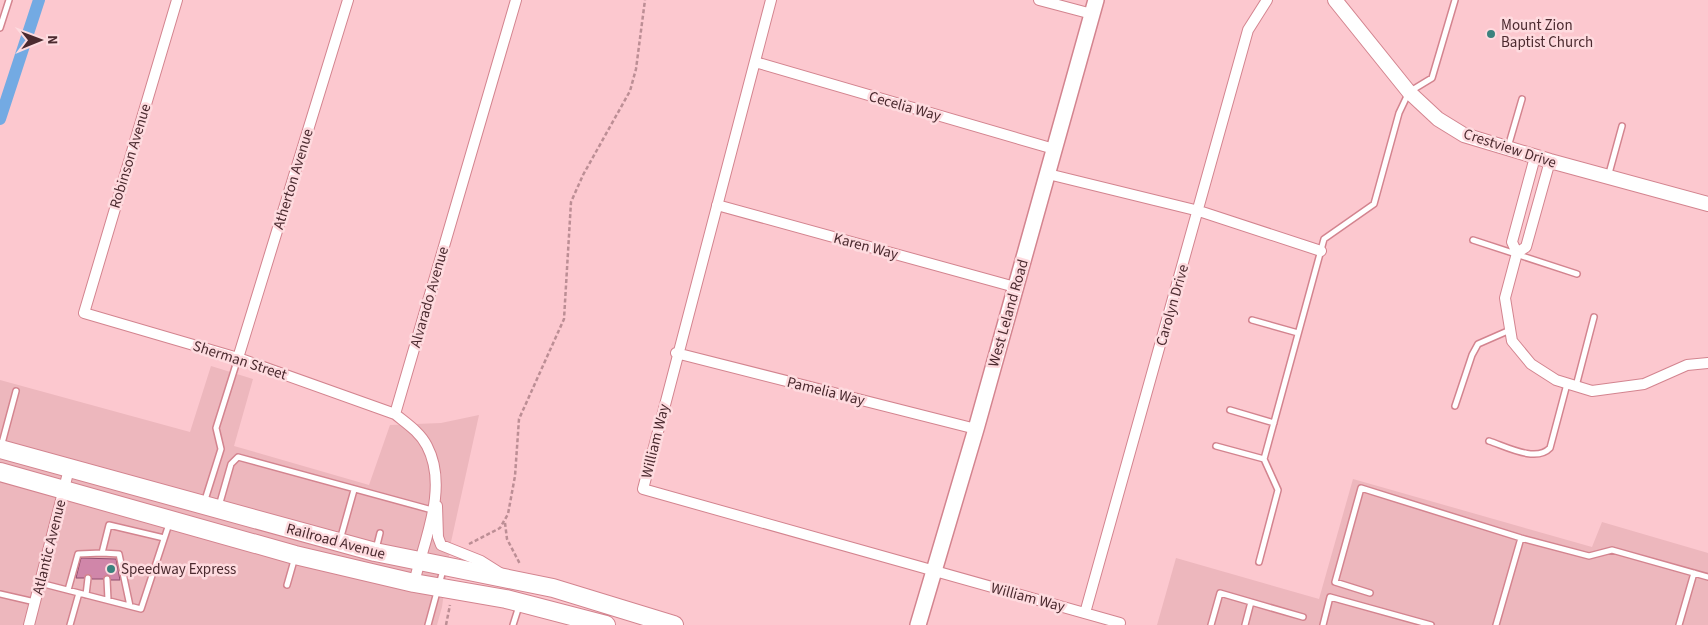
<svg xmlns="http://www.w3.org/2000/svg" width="1708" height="625" viewBox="0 0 1708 625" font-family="'Source Sans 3',sans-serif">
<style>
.built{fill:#edb7bd}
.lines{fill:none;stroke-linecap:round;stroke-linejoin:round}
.canal{stroke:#73aae3;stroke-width:12}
.building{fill:#d086a9;stroke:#904e6e}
.service-casing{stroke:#d3848f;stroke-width:8}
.minor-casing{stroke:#d3848f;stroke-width:12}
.tertiary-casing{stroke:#d3848f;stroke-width:16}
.secondary-casing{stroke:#d3848f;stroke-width:18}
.trunk-casing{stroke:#d3848f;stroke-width:20}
.path{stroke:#bc8e95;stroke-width:2.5;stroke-dasharray:4 2.5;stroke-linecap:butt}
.service{stroke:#fff;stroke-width:5}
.minor{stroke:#fff;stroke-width:10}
.tertiary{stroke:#fff;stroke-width:14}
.secondary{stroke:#fff;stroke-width:15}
.trunk{stroke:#fff;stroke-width:18}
.poi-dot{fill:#3b827e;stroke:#fedbdf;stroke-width:2}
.labels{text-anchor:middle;stroke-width:5;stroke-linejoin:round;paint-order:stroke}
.poi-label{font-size:15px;fill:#4b2a2f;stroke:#fedbdf;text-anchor:start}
.street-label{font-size:15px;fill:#4b2a2f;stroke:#fedbdf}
</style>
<rect width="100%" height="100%" fill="#fcc8cf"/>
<path class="built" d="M211 366 253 379 234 446 369 485 390 425 441 423 479 415 451 542 442 607 437 625H0V380L190 432Z
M1353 479 1592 547 1602 522 1708 553V625H1157L1176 558 1319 599Z"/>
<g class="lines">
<path class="canal" d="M0 119 39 0"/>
</g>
<path class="building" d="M81 558 116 559 120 580H111L107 575 103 579H92L88 574 84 578H76Z"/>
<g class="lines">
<defs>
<path id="service" d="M0 28 9 0
M1508 147 1522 99
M1608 177 1622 126
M1473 240 1577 274
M1252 320 1298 333
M1576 386 1594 317
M1455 406 1472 355 1478 344 1510 330
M1230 410 1274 423
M1489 441C1505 446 1536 463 1550 448L1567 384
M1216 446 1264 459
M1 447 16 391
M204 503 221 449 216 428 238 358
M219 506 231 464 238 457 432 510
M340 540 354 490
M376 549 380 533
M102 553 119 554 130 606
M1259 562 1278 490 1264 459 1324 239 1374 204 1399 113 1409 92 1432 78 1455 0
M107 579 108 600
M40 583 141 609 169 524
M287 585 295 557
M68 590 78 554 102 553 109 525 164 538
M1370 593 1335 582 1361 488 1521 538 1589 556 1612 550 1708 577
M0 594 35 602
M86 595 88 578
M1251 602 1303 617
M70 625 79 593
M428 625 443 570
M513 625 519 606
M1211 625 1220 593 1251 602 1245 625
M1323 625 1330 597 1431 625
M1496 625 1521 538
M1679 625 1694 573"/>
<path id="minor" d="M177 0 84 313 238 358 395 414
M771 0 643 489 1120 623
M1039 0 1092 14
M755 62 1054 149
M1535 157 1512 242 1517 253 1526 247 1550 161
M1048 174 1199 211 1321 251
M717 205 1015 287
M1517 253 1505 298 1512 341 1531 364 1556 380 1592 391 1644 384 1687 365 1708 363
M676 353 976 429
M238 358 348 0
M437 506 438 537 441 545 481 561 500 573
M414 583C424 540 449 488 427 446 420 432 406 423 395 414L516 0
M1085 613 1248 30 1267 0
M29 625 69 469"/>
<path id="tertiary" d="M1335 0 1409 92 1438 119 1464 135 1550 161 1708 204"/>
<path id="secondary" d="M918 625 976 429 1096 0"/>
<path id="trunk" d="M0 449 375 552 553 588 674 625
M0 472 295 555 414 583 506 599 606 625"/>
</defs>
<use href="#service" class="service-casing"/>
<use href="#minor" class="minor-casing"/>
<use href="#tertiary" class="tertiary-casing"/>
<use href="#secondary" class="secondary-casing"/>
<use href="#trunk" class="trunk-casing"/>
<path class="path" d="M505 523 507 539 520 564
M469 544 500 528 508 514 515 476 519 419 564 319 571 202 583 175 630 91 636 69 645 0
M446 625 450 605"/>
<use href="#service" class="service"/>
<use href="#minor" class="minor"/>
<use href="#tertiary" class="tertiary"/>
<use href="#secondary" class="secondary"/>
<use href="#trunk" class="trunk"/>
</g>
<g class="poi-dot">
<circle cx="1491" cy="34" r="5"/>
<circle cx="111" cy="569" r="5"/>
</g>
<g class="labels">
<g class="poi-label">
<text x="1501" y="30">Mount Zion<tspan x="1501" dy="17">Baptist Church</tspan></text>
<text x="121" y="574">Speedway Express</text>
</g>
<g class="street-label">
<text transform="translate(905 106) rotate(16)" y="5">Cecelia Way</text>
<text transform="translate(1510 148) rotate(18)" y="5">Crestview Drive</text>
<text transform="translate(130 156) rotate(-73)" y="5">Robinson Avenue</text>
<text transform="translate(293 179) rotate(-73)" y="5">Atherton Avenue</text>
<text transform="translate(866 246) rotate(15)" y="5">Karen Way</text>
<text transform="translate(429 297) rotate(-74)" y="5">Alvarado Avenue</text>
<text transform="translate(1172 305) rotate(-74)" y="5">Carolyn Drive</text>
<text transform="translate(1008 313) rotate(-74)" y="5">West Leland Road</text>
<text transform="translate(240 360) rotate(18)" y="5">Sherman Street</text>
<text transform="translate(826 391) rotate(14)" y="5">Pamelia Way</text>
<text transform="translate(655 441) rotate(-76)" y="5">William Way</text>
<text transform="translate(336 541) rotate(15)" y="5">Railroad Avenue</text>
<text transform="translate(49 547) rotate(-76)" y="5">Atlantic Avenue</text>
<text transform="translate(1028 597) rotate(15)" y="5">William Way</text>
</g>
</g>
<g transform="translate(40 40) rotate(89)" stroke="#fedbdf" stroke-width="4" paint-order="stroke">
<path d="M0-4L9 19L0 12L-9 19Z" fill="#4b2a2f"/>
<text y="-8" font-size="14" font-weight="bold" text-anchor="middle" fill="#4b2a2f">N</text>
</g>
</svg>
